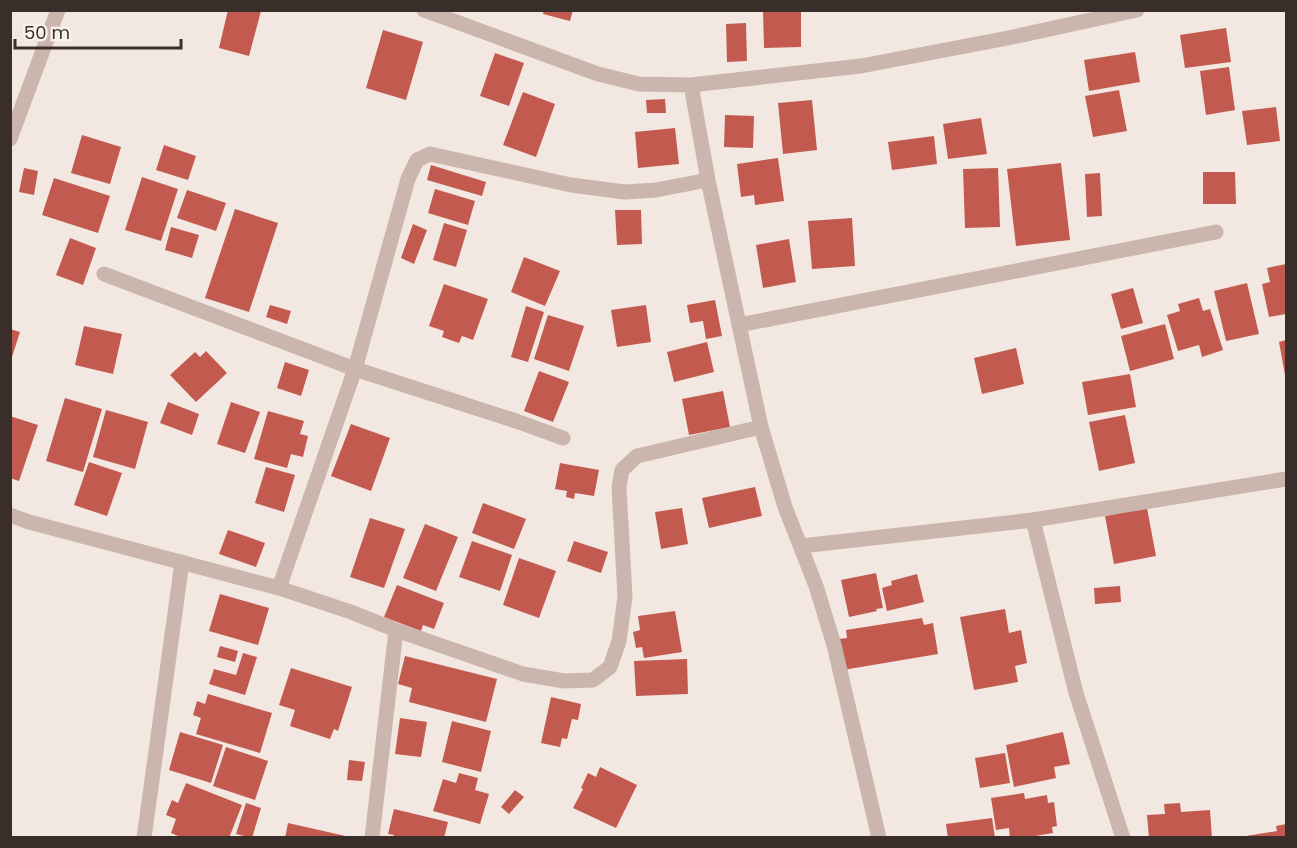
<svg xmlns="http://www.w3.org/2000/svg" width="1297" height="848" viewBox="0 0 1297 848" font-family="Poppins,sans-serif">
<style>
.building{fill:#c25a50}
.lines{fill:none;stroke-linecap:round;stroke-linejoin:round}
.minor{stroke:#cbb6ad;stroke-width:15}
</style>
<rect width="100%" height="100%" fill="#f3e8e1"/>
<path class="building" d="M228 10 261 11 249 56 219 48Z
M544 10H573L570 21 543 14Z
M763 10H801V47L764 48Z
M746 23 747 61 727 62 726 24Z
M1226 28 1231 62 1185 68 1180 35Z
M383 30 423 42 406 100 366 88Z
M1135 52 1140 82 1089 91 1084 60Z
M495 53 524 63 509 106 480 96Z
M1229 67 1235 110 1206 115 1200 71Z
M1119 90 1127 131 1093 137 1085 96Z
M523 92 555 104 536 157 503 145Z
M665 99 666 113H647L646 100Z
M812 100 817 150 783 154 778 103Z
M1276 107 1280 141 1247 145 1242 111Z
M725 115 754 116 753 148 724 147Z
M981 118 987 154 948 159 943 124Z
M675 128 679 164 638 168 635 132Z
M82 135 121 147 110 184 71 173Z
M934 136 937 164 892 170 888 142Z
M164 145 196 156 188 180 156 170Z
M778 158 784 201 755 205 754 195 741 197 737 164Z
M1061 163 1070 240 1016 246 1007 169Z
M431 165 486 182 482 196 427 180Z
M24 168 38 171 34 195 19 192Z
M998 168 1000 227 965 228 963 169Z
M1203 172H1235L1236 204H1203Z
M1100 173 1102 216 1087 217 1085 174Z
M142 177 178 189 161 241 125 230Z
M54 178 110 196 98 233 42 215Z
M435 189 475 201 468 225 428 213Z
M187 190 226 203 216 231 177 218Z
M235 209 278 223 249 312 205 298Z
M615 210H641L642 244 617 245Z
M852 218 855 266 812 269 808 221Z
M444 223 467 230 456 267 433 260Z
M413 224 427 230 414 264 401 258Z
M171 227 199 235 192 258 165 250Z
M70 238 96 248 83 285 56 275Z
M789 239 796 282 763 288 756 245Z
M524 257 560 271 545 306 511 292Z
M1286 264V314L1269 317 1262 284 1270 282 1267 268Z
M1247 283 1259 334 1226 341 1214 291Z
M444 284 488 299 473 340 462 336 459 343 442 337 444 331 429 326Z
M1133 288 1143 323 1121 329 1111 294Z
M1199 298 1203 311 1210 309 1223 350 1202 357 1199 345 1178 351 1167 315 1180 311 1178 304Z
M715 300 722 336 706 339 703 321 690 323 687 305Z
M270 305 291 311 287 324 266 317Z
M646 305 651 342 617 347 611 310Z
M526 306 544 312 528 362 511 357Z
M548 315 584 326 569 371 534 359Z
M1165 324 1174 359 1130 371 1121 336Z
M84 326 122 334 113 374 75 365Z
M10 329 20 332 11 360H10Z
M1286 340V375H1285L1279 342Z
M707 342 714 372 674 382 667 352Z
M1016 348 1024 384 982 394 974 358Z
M206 351 227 373 196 402 170 375 195 352 200 357Z
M285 362 309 370 301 396 277 388Z
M539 371 569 382 553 422 524 411Z
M1130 374 1136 407 1088 415 1082 382Z
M723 391 730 427 689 435 682 399Z
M65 398 102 409 83 472 46 461Z
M168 402 199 414 192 435 160 423Z
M231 402 260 412 245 453 217 444Z
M106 410 148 422 135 469 93 457Z
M268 411 304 421 300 434 308 436 303 457 291 454 287 468 254 459Z
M1125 415 1135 463 1099 471 1089 422Z
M10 416 38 425 19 481 10 478Z
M351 424 390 438 371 491 331 476Z
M89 462 122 473 107 516 74 505Z
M560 463 599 470 594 496 575 493 574 499 566 497 567 491 555 489Z
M266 467 295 475 284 512 255 503Z
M755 487 762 516 709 528 702 498Z
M483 503 526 519 514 549 472 533Z
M682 508 688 544 661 549 655 512Z
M1147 508 1156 556 1114 564 1105 516Z
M370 518 405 529 384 588 350 577Z
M425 524 458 537 436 591 403 578Z
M228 530 265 543 256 567 219 554Z
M472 541 512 555 500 591 459 577Z
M574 541 608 552 601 573 567 561Z
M519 558 556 571 539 618 503 605Z
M876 573 883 608 876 609 877 611 849 617 841 580Z
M917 574 924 602 887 611 882 588 892 585 891 581Z
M397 585 444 603 434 629 423 625 421 631 384 617Z
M1120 586 1121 602 1095 604 1094 588Z
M220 594 269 608 258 645 209 631Z
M1005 609 1009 633 1021 630 1027 663 1015 666 1018 682 974 690 960 617Z
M675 611 682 652 644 658 642 647 636 648 633 632 640 630 638 616Z
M922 618 924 625 933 623 938 654 843 670 838 639 847 638 846 630Z
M220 646 238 651 235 662 217 657Z
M243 653 257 657 245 695 209 684 214 669 236 675Z
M405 656 497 679 486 722 409 702 412 688 398 684Z
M687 659 688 694 636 696 634 661Z
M291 668 352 687 338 731 334 729 330 739 290 726 295 710 279 705Z
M208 694 272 713 260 753 196 734 201 718 193 715 197 701 205 704Z
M551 697 581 704 578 720 572 719 567 739 562 738 560 747 541 743Z
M400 718 427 722 421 757 395 754Z
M452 721 491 731 481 772 442 762Z
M180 732 223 745 211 783 169 770Z
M1063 732 1070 764 1054 767 1056 778 1014 787 1006 745Z
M226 747 268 761 255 800 213 786Z
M1005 753 1010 783 980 788 975 758Z
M349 760 365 762 362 781 347 780Z
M600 767 637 785 616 828 573 808 583 789 581 788 588 773 596 777Z
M459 773 478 778 475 790 489 794 480 824 433 811 443 779 456 783Z
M186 783 242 805 229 838H183L171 833 176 819 166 815 172 800 178 803Z
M515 790 524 797 509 814 501 807Z
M1024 793 1025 799 1047 795 1048 803 1054 802 1057 826 1052 827 1053 833 1023 838H1010L1009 828 996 830 991 798Z
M246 803 261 808 252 838 236 834Z
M1180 803 1181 812 1210 810 1212 838H1149L1147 815 1165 814 1164 804Z
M394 809 448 822 444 838H394V835L388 834Z
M992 818 995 838H948L946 824Z
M288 823 350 837V838H285Z
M1286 824V838H1246V836L1277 831 1276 826Z"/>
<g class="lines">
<path class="minor" d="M424 10 598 74 639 84 691 85 861 66 1008 38 1137 10
M691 85 708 180 761 427 785 507 816 586 834 645 879 838
M10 139 58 10
M104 274 355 369 516 421 563 438
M739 325 1216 232
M10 515 29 522 279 588 351 612 396 630 523 674 564 681 593 680 610 667 619 641 625 597 619 487 622 470 637 456 761 427
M1033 520 1076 693 1123 838
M801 546 1033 520 1286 479
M279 588 355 369 408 179 417 160 430 154 571 185 625 192 656 190 708 180
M144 838 182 562
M372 838 396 630"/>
</g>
<rect width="1297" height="848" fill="none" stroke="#3a2e2b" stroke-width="24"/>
<path d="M15 39v9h166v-9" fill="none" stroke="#3a2e2b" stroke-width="3"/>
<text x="24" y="39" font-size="18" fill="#3a2e2b" stroke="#faf3ee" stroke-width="4.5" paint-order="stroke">50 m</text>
</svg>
